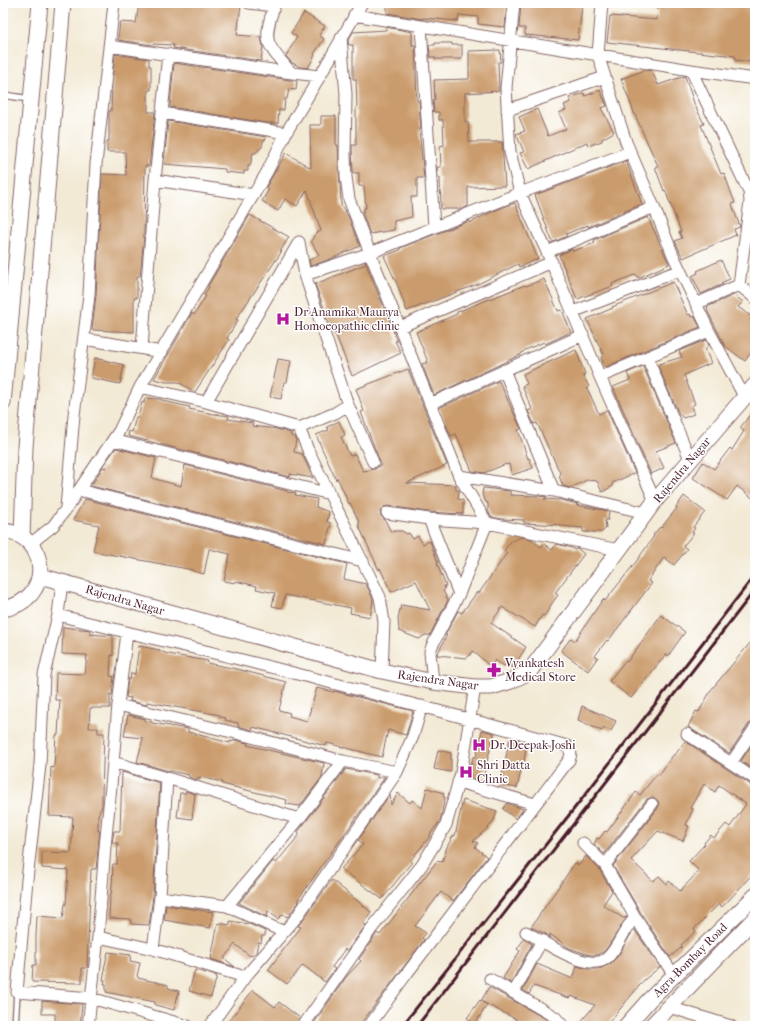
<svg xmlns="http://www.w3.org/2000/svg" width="758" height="1029" viewBox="0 0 758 1029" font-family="'IM FELL French Canon',serif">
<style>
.building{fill:#ca9b6c;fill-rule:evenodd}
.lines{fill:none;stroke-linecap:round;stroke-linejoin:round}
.lane-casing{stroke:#856666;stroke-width:8}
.street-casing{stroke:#856666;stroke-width:13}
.secondary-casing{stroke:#856666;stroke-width:17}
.lane{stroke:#fff;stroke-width:5.5}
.street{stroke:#fff;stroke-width:11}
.secondary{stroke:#fff;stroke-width:15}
.rail{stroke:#4a1f2b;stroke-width:3}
.labels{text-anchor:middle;stroke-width:3;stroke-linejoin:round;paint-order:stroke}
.poi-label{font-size:12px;fill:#4a1f2b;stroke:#fff;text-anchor:start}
.street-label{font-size:12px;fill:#4a1f2b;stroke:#fff}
</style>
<rect width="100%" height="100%" fill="#fff"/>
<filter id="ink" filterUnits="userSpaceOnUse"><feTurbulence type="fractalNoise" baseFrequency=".025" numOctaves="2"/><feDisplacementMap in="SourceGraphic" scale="8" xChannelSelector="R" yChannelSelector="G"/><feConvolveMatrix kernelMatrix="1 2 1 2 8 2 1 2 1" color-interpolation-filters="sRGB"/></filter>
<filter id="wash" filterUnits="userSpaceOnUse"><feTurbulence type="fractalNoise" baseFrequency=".012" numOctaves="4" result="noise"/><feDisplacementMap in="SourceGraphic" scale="16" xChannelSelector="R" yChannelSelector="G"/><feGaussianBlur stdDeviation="0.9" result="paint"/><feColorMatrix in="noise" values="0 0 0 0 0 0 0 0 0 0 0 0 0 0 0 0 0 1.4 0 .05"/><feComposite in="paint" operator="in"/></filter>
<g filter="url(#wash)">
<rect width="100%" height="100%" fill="#f3ead5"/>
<g id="blocks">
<path class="building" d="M139 3H225L241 5 237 35 261 37 263 46 261 61 173 48 174 45 153 44V45L118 40 120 22 136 23Z
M387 3H458V4L479 6V3H507L505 27 478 24V17L459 15 458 21 423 18V19L387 13Z
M521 3H576V5L582 6 578 40 525 35V28H519Z
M658 3H744V7H755V62L735 60V56L607 42 610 16 657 20Z
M304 13 325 26 319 35 324 39 314 54 315 55 308 68 300 67 291 62 286 56 297 37 291 33Z
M386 27 412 32V45H415L417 101H419L421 129H419L424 178H417V197H411L412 217 394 221V230L370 234 362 212 364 211V208H366L364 186H359V173H353L352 145H356V107H357L356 79H353V45H349L348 41 353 32 386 30Z
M435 43H452V45H462V59H435V57H430L429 45H435Z
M500 50 501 62H498L499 91 465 93V122H468L469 142H502L505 186 468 187V206L462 209H441L440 178H438L437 167H441L440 146 444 145 443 120H439V112H434L433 100H435L434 80 469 79V51Z
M115 54 149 59V66H151V90H148V112H155L149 166H145L144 236 140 276H137V298H134V332L92 330 96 295 102 174 126 175 125 152H107V141H109V111H111L112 85Z
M174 63 297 81 296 90 289 89 287 99H285L284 110H279L278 123H266L170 107Z
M645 70 652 71 658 85 685 76 694 103 704 124 701 125 721 174 724 173 735 203 732 204 740 227 734 229 736 235 683 258 675 241 682 238 679 232H681L665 190 664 191 655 167 658 166 635 115 621 79Z
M600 90 607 106 601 108 614 132 602 139V141L588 146 587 142 528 169 520 153 524 152 516 134 525 131 519 117 537 109 548 136 566 129 559 113 566 110 564 105 571 102 569 98 584 93 585 96Z
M321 116H336V145H338L341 205 348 216 360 246 333 258 310 266 309 260 319 255 311 241 316 233 321 231 307 190 297 206 285 199 278 211 262 201 269 189 266 187 286 153 311 168 310 125H321Z
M168 121 266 137V139L263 141 262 147 255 153H253L250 166H248V171H244V174L225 172V169L164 164Z
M626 161 642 204 588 227V225L566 234 567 236 554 242 552 241 535 195Z
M515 203 538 259 519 267 518 264 478 284 407 311 397 284 384 256 400 250V248L469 221V223L496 210Z
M250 215 289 237 280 252 282 251 236 319 238 320 227 338 229 340 195 392 178 382H166L154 379 192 313 194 315 206 296 204 295 209 287 208 286Z
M648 217 669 264 638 278 636 274 612 284 613 286 577 299 559 255 572 249 573 251 595 243 594 240Z
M721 260 730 279 721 283 723 284 701 294 692 276 698 273 697 271Z
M366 264 389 320 397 341H395L401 353 352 376 334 330 331 331 326 316H327L315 284Z
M544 279 558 311 562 310 571 332 545 344 544 342 525 350 520 355 434 395 422 364 428 362 416 332 457 314V312L525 285 526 286Z
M673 282 688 315 690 314 691 317 694 316 700 327 605 367 601 357 604 356 587 319 613 308 612 307Z
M734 295 743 302 738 307 752 317 750 320 755 324V347L745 361 725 346 707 310 708 309 707 307Z
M706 340 709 345 705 349 711 363 684 375 695 404 691 406 694 414 683 418 679 414 658 366 659 364 682 357 679 351Z
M576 350 585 374 583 375 589 387 587 388 599 414 607 410 635 473 612 483 613 486 602 492 597 481 587 480 570 488 563 486 559 476 561 475 537 423 534 424 528 411 532 409 522 386 527 384 523 374Z
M95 358 124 365 120 384 91 378Z
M278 359 291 361 287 382H284L281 399 270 397Z
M643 366 676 443 656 451 664 468 651 474 613 387 630 380 627 373Z
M408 369 447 465 407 483 456 485 455 486H456V490H459L458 499 463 500V514L428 512 388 506 384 507 380 512 381 516 385 520 391 532 395 531H402L407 534 409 533 413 539 418 536 423 544 430 541 438 563 437 564 446 586H444L445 589 443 591 448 600 430 635H425L419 639 399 631 398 618 401 605 430 610 416 581 391 592 380 568 379 570 358 524H360L350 503 349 504 337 477 336 480 316 435 329 430 327 427 339 421 345 435 341 437 350 456 355 454 363 471 375 469 381 465 361 412 364 411 356 389Z
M499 381 521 429 518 430 528 459 529 458 533 468 512 475 509 464 506 465V464L484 473 472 471 456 434 451 436 439 408Z
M145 398 159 399 167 402 190 407 189 409 214 414 229 416 228 419 253 423 252 426 277 429 291 433V436L295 437 296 439 294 452 302 454 313 478 290 474V477L128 436 129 431 132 432 136 417H138L142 402 144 403Z
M755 408V500L737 486 727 500 693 478 703 462 714 469 730 448 732 450 744 431 740 428Z
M116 448 156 458 152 478 162 481 181 486 185 465 287 491V492L296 493 295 495 317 499 316 507 329 512 327 522 331 523 326 544 91 486 103 467 106 468 107 460Z
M483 488 510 491V495L538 496 547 497 544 499 561 500 578 504 576 505 609 511 608 520H605L606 528 602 532H583V528L560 526 561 525 524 523V520L502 519 491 517 488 510V503L486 502 482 495Z
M684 496 705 512 693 527 695 528 692 532 694 533 683 546 687 549 674 565 664 557 648 581 652 583 608 641 607 640 595 656 598 657 588 671 561 651 571 638 575 641 603 599 605 601 636 562 654 536 653 535 660 527 661 528 677 508 676 507Z
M85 499 347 564 344 579 366 584 373 599 372 601H373L370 617 350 613 351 608 285 595 282 608 272 606 275 593 256 589 257 586 235 581V583L224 581 230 554 209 549 204 574 193 571V570L93 551 99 525 73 520Z
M522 537 531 539 541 547 544 544 552 550 557 544 572 548 575 550 577 548 584 554 555 593 558 595 550 606H551L544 616 542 615 535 627 502 607 491 623 526 647 513 668 507 664 504 666 495 660 491 667 473 651 467 658 437 655 447 635H445L458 611 462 613 477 592 479 593 507 553 504 551 511 541Z
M661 615 685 632 668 656 666 654 631 698 609 681 625 661 627 662Z
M63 627 90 630V634L113 636V656L111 655 110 676 114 677 112 695 110 694V708H90L89 728H98V733H104L102 795V806L98 815V831H100L96 869H91L87 968H82V983L32 982 33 965H36V937L37 916 63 918 65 904H66L68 870 42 868V852L71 853 73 817 49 816 51 767 54 768 56 735H58L60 700H55L56 673 85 674 87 655 62 654Z
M755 637V721L749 724 729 753 688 727 696 711 699 712 711 690Z
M139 646 160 650V651L168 654 208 661 207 663 241 670 286 682 279 710 290 713 289 716 307 721 317 688 334 692V691L413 711 406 735 388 730 382 757 327 743 326 746 253 727 252 730 238 726V723L225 720 226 718 220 717V715L159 704 147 702V705L130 701 131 698 126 697 128 679H130L131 673 135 674Z
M582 706 616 721 611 731 604 728 602 731 578 720Z
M128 715 145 719V721L152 722V723L188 729V732L230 743V741L233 742 234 740 248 743 247 745 324 763 322 777 300 806 286 804 287 800 222 784V782L200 777V779L197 778V780L189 777V775L165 770 137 762 143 738 124 736Z
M482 730 494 733 482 782 470 778 471 775 469 774 473 757H476Z
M510 738 527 742 524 762H523L517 788 500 785Z
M755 740V771L741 761Z
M685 741 751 785 755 786V871L730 899 722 907 719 904 694 929 696 931 681 945 682 947 670 957 644 918 613 866 658 808 659 805 658 801 653 797 647 799 604 854 594 844 597 838 599 839 605 831 607 832 636 792 640 795 657 774 659 775 674 754 675 755ZM704 784 715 792 719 785 746 804 730 827 726 824 714 838 711 835 704 843 705 844 689 861 699 871 680 891 669 881 667 884 659 876 653 881 631 860 658 831 683 841 689 826 686 825 693 809 690 808Z
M438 750 451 753V772L434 769Z
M346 769 377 775V778L385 777 297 901 299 902 290 914 287 917 283 914 278 919 268 911 267 917 239 903 273 861 276 863 300 834 298 832Z
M122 772 160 783 153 896 149 925 131 924V919L109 918 110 895H111L112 885 113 864H117L118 843H112L114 831H120Z
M427 788 444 793 443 796 445 797 440 821 430 834 431 835 410 861 412 862 382 899 341 869 363 844 358 840 390 794 391 805 398 793 410 803 412 800 422 808Z
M186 791 195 794 192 819 177 817 180 793H186Z
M463 800 497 811 494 820 488 828 473 841 478 843 475 847 487 857 453 901 441 892 415 926 426 933 422 938 424 940 359 1026H312L346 977 361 961 359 959 377 933 380 935 437 861 442 862 447 847 453 836H455Z
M507 803 523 809 516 819 503 809Z
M586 856 599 869 612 891 603 905 623 918 627 917 607 948 603 952 597 955H590L569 948 550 934 549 937 546 934 531 927 575 863 579 865Z
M332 880 371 912 363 923 366 925 347 951 345 949 332 967 335 969 325 982 303 965 287 984 268 970 301 927 298 926Z
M166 905 213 912 210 928 164 920Z
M230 921 249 924 265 931V936H262L261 943 258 942 256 953 250 956 235 944 224 958 235 967 211 959 218 923 230 925Z
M634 929 660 967 644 980 606 1026H577L595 1005 571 996 569 998 534 986 529 994 523 990 537 964 573 979 577 966 588 969H599L610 964 618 956Z
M524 939 532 944 511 983 503 978 520 951 517 949Z
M108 952 131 955 130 961 140 963 137 976 138 977V978L168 985V988L179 991 174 1010 155 1005V1002L106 992V984H104L105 980H103L105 969H104Z
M195 970 217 976 211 997 189 991Z
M489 987 551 1022 554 1026H521L515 1023 516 1019 482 1002 487 1005 475 1024 467 1018 480 1000 481 1001Z
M253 990 275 1007 279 1002 300 1018 296 1026H225Z
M42 1001 82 1004 80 1026H55V1014H42Z"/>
</g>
</g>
<g filter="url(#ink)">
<use href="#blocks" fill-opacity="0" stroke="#856666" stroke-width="1"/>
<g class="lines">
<defs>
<path id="lane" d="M3 95 30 99
M15 1026 17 992"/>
<path id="street" d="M249 3 274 6C271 17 265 32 269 43 273 54 285 65 292 73L320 76
M514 3 506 88 510 152 520 193 547 252 600 377 655 501
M602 3 598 55 626 142 654 207 673 255 709 331 745 398
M354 15 691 70 749 192 750 201 739 285 696 304
M421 26 434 227
M341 38 346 94 345 156 346 177 349 199 370 253 520 193 630 152
M109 46 292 73
M691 70 755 79
M507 110 605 77
M162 113 286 133
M155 180 254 195
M299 242 305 275
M547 252 654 207
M739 285 755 298
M573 312 680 270
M400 327 552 262
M84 339 162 352
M142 348 155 180 168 54
M647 357 690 459
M504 370 554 491 646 513
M600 377 709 331
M140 387 206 402 299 428
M206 402 299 242
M430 404 583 335
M348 405 373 462
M113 440 330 494
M459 476 554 491
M79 490 363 561
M66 508 74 415 89 295 96 164 114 3
M387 513 429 519
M30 544 53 526 66 509 119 431 140 387 267 172 286 133 320 76 362 3
M62 582 58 615 44 675 40 765 27 880 17 992 91 998 188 1026
M459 594 429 519 487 523 619 550
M58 615C131 634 205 650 278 669 375 694 471 719 567 746 571 751 572 754 569 760L405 976 369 1026
M382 671 384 622 380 597 308 450 299 428 335 413 348 405 305 275 370 253 459 476 487 523 459 594 432 646 430 652 433 682
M118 705 127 633
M687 734 755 779
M113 762 167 778
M731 763 755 728
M397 772 413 736 422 706
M458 782 535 804
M299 819 343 761
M583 843 605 865 638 922 674 975
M605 865 652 804
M160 897 167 778 299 819 227 906 160 897 153 949 245 977
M227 906 284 932
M526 932C543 941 589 974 607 958 615 951 620 939 626 930 628 925 632 922 635 918
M98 937 153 949
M490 979 555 1017 563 1026
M514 992 542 940
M669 1007 731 1026
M88 1026 98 937 105 847 111 786 118 705 244 735 343 761 397 772 296 918 245 977 210 1026
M303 1026 372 928 422 865 446 825 461 773 475 687"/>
<path id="secondary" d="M3 403 40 3
M3 531C49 534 55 600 3 609
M22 537 25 447 63 3
M40 576 382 671 433 682 475 687H491L511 681 529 672 655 501 755 385
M626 1026 649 1000 755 896
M651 1026 755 918"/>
</defs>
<use href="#lane" class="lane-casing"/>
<use href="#street" class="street-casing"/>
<use href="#secondary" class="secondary-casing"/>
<use href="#lane" class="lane"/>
<use href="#street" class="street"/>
<use href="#secondary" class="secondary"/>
<path class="rail" d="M402 1026 581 800 755 575
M417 1026 755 590"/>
</g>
</g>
<defs>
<symbol id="hospital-bare" viewBox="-9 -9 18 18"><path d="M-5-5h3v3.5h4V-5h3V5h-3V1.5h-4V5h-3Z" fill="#b5179e" stroke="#fff" stroke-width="2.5" paint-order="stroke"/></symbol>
<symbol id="pharmacy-bare" viewBox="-9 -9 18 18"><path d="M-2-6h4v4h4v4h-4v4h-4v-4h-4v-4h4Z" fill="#b5179e" stroke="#fff" stroke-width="2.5" paint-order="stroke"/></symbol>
</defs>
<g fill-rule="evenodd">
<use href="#hospital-bare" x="273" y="309" width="20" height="20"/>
<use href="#pharmacy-bare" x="484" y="660" width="20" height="20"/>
<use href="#hospital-bare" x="469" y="735" width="20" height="20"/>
<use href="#hospital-bare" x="456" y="762" width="20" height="20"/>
</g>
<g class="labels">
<g class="poi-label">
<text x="294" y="316">Dr Anamika Maurya<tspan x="294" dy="14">Homoeopathic clinic</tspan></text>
<text x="505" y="667">Vyankatesh<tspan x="505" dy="14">Medical Store</tspan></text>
<text x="490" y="749">Dr. Deepak Joshi</text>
<text x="477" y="769">Shri Datta<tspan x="477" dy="14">Clinic</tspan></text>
</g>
<g class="street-label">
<text transform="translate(682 470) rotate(-50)" y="4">Rajendra Nagar</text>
<text transform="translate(125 600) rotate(16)" y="4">Rajendra Nagar</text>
<text transform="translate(438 680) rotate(8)" y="4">Rajendra Nagar</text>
<text transform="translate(690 960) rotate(-45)" y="4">Agra-Bombay Road</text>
</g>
</g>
<rect width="758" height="1029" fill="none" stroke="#fff" stroke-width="16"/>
</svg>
